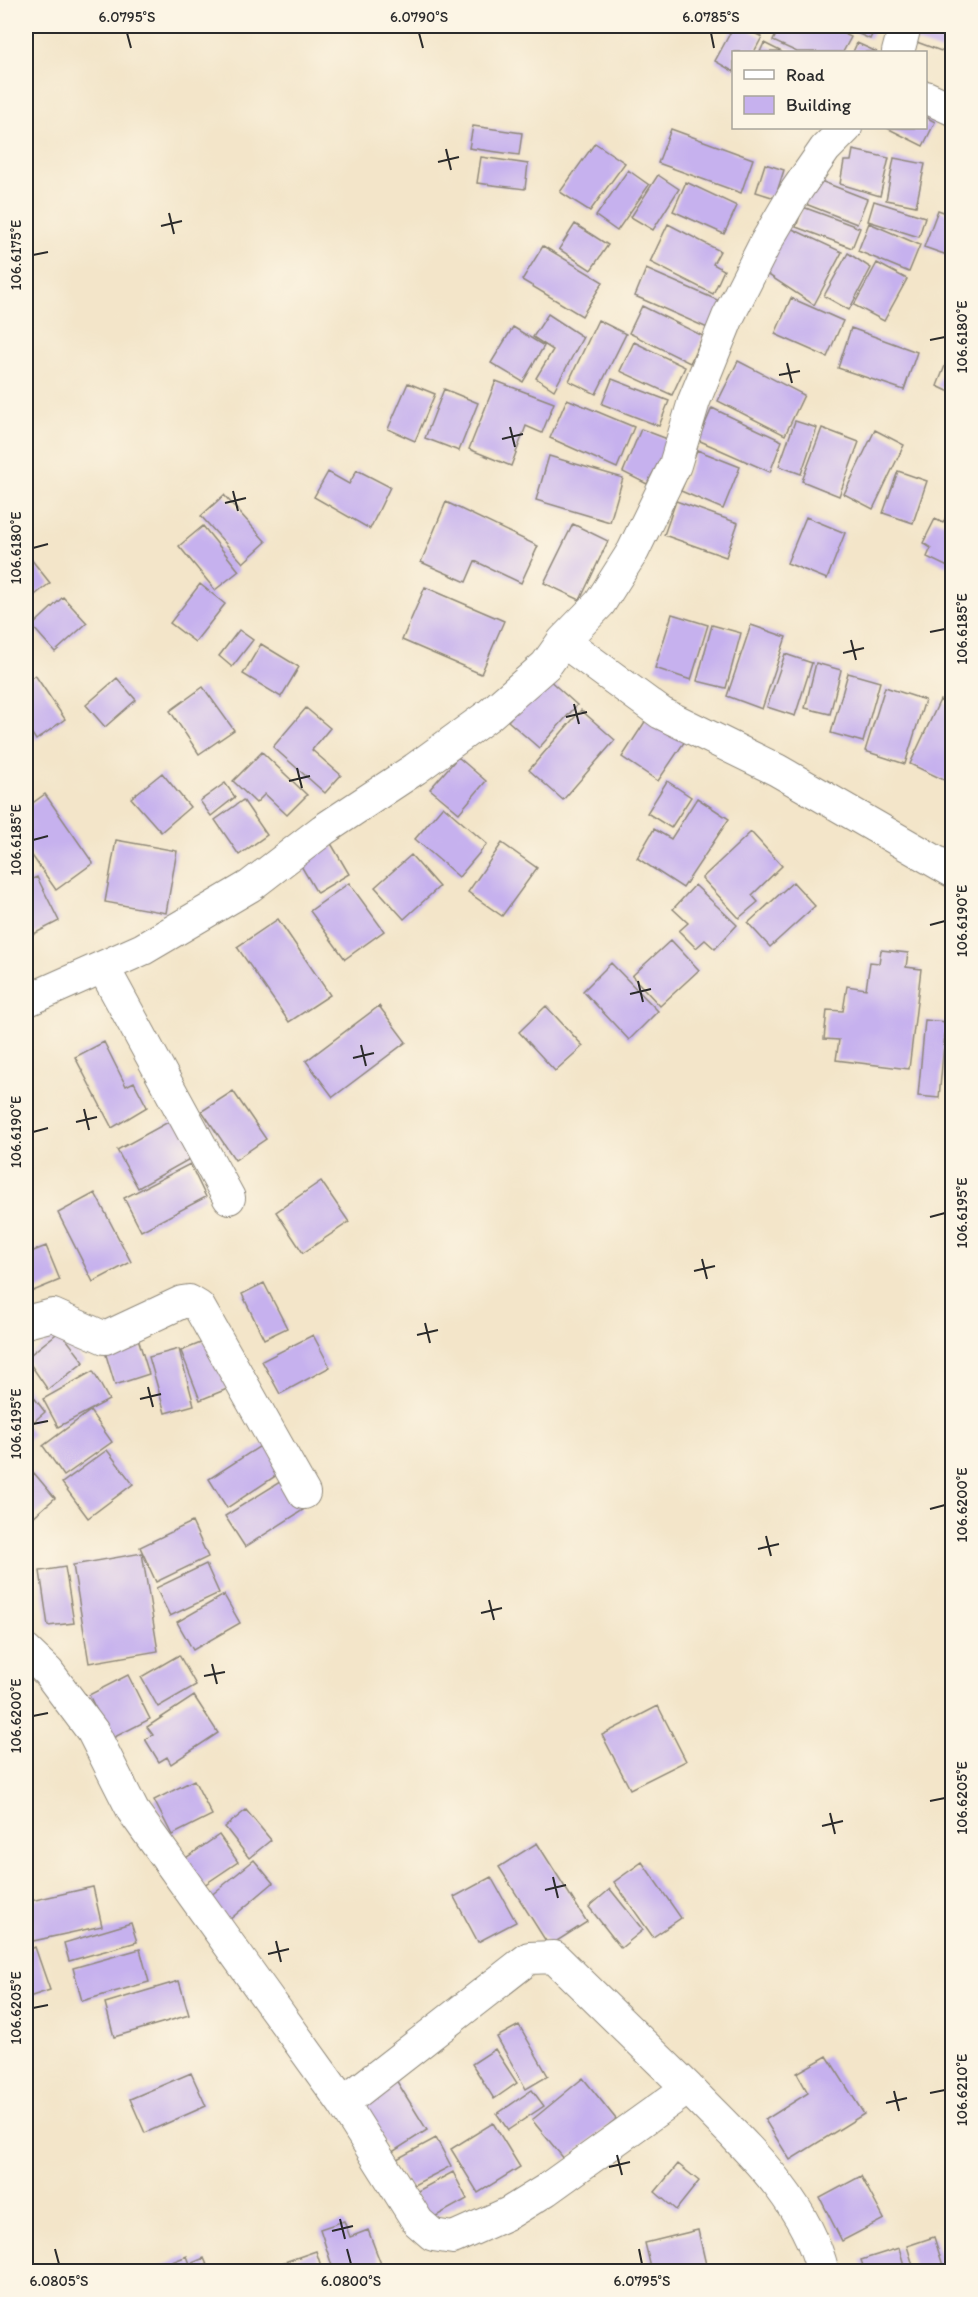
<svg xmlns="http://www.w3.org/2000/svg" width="978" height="2297" viewBox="0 0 978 2297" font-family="Itim,sans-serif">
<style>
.building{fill:#c6b1ee}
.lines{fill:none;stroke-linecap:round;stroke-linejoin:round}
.minor-casing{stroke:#8f887a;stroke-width:34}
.minor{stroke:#fff;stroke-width:32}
.ticks{fill:none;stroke:#2b2b2b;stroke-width:2}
.neatline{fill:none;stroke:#2b2b2b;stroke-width:2}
.ticks-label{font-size:15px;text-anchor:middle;fill:#2b2b2b}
</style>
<rect width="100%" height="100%" fill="#fcf5e5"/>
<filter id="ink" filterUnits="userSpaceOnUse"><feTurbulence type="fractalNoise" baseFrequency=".0167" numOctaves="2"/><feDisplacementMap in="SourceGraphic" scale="12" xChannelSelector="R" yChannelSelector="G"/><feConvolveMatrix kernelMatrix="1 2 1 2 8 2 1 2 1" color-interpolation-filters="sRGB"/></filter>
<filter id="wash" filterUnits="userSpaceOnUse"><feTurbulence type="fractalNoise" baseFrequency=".008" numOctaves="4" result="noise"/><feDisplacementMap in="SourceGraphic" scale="24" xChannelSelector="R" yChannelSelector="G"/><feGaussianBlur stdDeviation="1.35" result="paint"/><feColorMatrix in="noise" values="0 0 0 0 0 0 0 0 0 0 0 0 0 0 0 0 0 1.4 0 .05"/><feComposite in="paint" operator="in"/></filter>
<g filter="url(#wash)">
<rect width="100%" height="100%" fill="#f3e5c9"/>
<g id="blocks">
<path class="building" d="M734 26H741L762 37 754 52H734V72L715 61Z
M780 26H827L851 37 843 52H797L773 41Z
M841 26H876L870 39Z
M920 26H952V55L914 41Z
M764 43 782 52H760Z
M857 43 877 52H853Z
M926 117 935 122 923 146 887 128H926Z
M473 126 522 133 519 155 469 148Z
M671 129 753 159 741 193 658 163Z
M595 143 625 163 590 211 560 192Z
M853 150 889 158 880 196 840 184 844 161H851Z
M481 157 528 164 525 189 477 183Z
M894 158 925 164 916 206 886 200Z
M765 164 784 170 775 198 756 192Z
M628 170 649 185 617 231 596 216Z
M658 175 679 189 653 230 631 217Z
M813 178 867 199 857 224 803 203Z
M686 182 737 206 724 234 673 211Z
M874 201 925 217 919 237 868 221Z
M803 207 860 228 852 248 796 227Z
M938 210 952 215V240L947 255 924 247Z
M869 223 920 245 909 272 858 251Z
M575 224 608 245 591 270 559 249Z
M668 224 720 251 713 264 724 270 713 294 650 262Z
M788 227 842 252 814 305 761 270Z
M543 246 603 282 582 316 522 280Z
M848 253 871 268 849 310 824 296Z
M877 263 907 279 884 321 854 305Z
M646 269 724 303 712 330 635 296Z
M791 298 843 321 827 357 775 334Z
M642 306 703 336 690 363 629 333Z
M548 314 583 337 554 390 536 378 553 350 533 337Z
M598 320 626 334 596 394 569 381Z
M513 327 544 346 523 382 491 363Z
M851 328 917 352 904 390 838 368Z
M634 342 685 367 672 395 620 371Z
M952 348V393L937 386Z
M738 361 804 395 785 435 718 401Z
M612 379 669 401 659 426 602 404Z
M496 381 554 403 542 433 526 426 511 466 469 449Z
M408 383 435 394 415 441 388 429Z
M444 389 478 403 459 451 425 438Z
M567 399 634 427 617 468 550 438Z
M712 408 782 441 770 472 698 440Z
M795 421 817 428 801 474 779 466Z
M822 428 859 442 839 496 802 481Z
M641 429 670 440 647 484 623 472Z
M875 430 904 445 873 509 844 494Z
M697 450 740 467 723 509 681 491Z
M549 456 623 478 610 522 536 500Z
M357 470 390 487 370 529 314 497 328 472 349 484Z
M898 471 927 481 913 523 883 513Z
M224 495 266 542 243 563 201 516Z
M676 501 738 523 726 557 664 535Z
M446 502 538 546 521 583 475 561 466 582 421 562Z
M949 511 952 512V569L927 557 931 548 923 543 935 519 943 523Z
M806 517 845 533 827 579 787 563Z
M573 524 608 541 580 600 544 583Z
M203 526 239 571 215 590 179 546Z
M27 554 50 583 26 602V555Z
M200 584 225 604 195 642 170 623Z
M425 587 504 621 481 674 402 640Z
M63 597 87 623 55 652 32 626Z
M672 614 708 625 691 680 655 668Z
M712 625 741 633 726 688 697 681Z
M751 625 786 637 762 709 727 696Z
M239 630 253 640 232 667 219 656Z
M261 644 299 667 281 697 243 674Z
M785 654 812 663 795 716 767 707Z
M816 663 841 670 830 714 805 708Z
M848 673 880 682 863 742 831 733Z
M35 675 65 719 36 740 26 725V682Z
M117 678 136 700 105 727 86 705Z
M547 678 577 705 539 748 508 721Z
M203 687 234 730 199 754 170 711Z
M885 687 925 700 905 764 865 751Z
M940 700 952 706V767L946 781 910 764Z
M306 708 330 728 312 750 341 775 325 793 273 747Z
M581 710 615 740 563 800 529 770Z
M648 717 685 741 658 781 622 757Z
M262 752 307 795 287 815 265 794 256 803 233 781Z
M458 757 486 781 459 813 430 789Z
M162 773 190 807 161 832 131 798Z
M667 781 691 797 671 828 647 813Z
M225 783 235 797 211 816 200 801Z
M45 794 93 863 56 890 26 847V808Z
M697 798 729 819 683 888 637 858 654 829 671 839Z
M243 800 267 835 239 855 215 820Z
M443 806 487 844 459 877 415 839Z
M751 832 782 866 752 895 758 902 739 918 702 878Z
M116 840 177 851 166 913 105 902Z
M329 840 349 874 317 893 297 859Z
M502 843 537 868 502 916 468 892Z
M411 855 439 887 404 919 375 887Z
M37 877 59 921 26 938V882Z
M793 882 815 906 770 947 748 923Z
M349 883 384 931 345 959 310 911Z
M695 885 737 925 715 949 705 940 696 948 679 931 688 923 673 909Z
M278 919 330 995 289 1022 237 947Z
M671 940 699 970 660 1006 632 976Z
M881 950 908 953 906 967 921 969 909 1069 836 1060 839 1040 824 1039 827 1010 843 1011 847 986 866 989 870 962 879 963Z
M611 963 658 1011 629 1040 583 991Z
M379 1006 406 1042 333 1097 306 1061Z
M546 1006 583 1046 555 1071 519 1032Z
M925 1020 946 1022 939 1098 918 1096Z
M951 1028H952V1081L945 1080Z
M104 1042 126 1086 134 1082 147 1107 112 1128 75 1057Z
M233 1091 266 1139 235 1160 202 1111Z
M181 1115 202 1152 138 1188 117 1150Z
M190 1164 206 1197 141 1231 124 1198Z
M321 1181 349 1222 303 1253 276 1212Z
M95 1193 131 1262 93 1282 58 1213Z
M46 1246 60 1280 26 1294V1254Z
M264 1283 287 1328 264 1339 242 1294Z
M60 1331 84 1362 48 1390 26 1358Z
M137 1335 149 1374 115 1385 103 1345Z
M313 1335 330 1367 280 1394 262 1361Z
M213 1338 232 1387 200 1400 181 1351Z
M179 1349 194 1405 165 1413 149 1357Z
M93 1371 109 1400 58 1427 43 1399Z
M26 1387 45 1412 31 1424 26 1417Z
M90 1411 112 1442 64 1476 43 1446Z
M26 1424 34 1435 26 1441Z
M268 1441 286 1469 227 1508 209 1479Z
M107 1450 133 1484 88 1518 62 1483Z
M34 1473 55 1498 26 1523V1480Z
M283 1480 303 1510 245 1547 225 1516Z
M192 1522 208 1557 156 1582 140 1547Z
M142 1553 158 1651 89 1663 73 1565Z
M206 1564 219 1593 170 1616 156 1588Z
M65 1567 74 1623 48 1626 40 1571Z
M224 1595 240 1623 193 1650 177 1622Z
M179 1655 196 1685 158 1707 141 1677Z
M128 1675 150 1719 111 1739 89 1695Z
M194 1696 218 1733 171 1764 167 1757 159 1762 145 1739 153 1735 147 1727Z
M658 1706 686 1761 630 1789 602 1735Z
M194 1780 212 1815 172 1835 154 1800Z
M246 1810 271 1840 249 1858 225 1827Z
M219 1835 238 1862 201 1887 183 1860Z
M537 1843 587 1922 549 1946 499 1867Z
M254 1860 273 1883 228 1921 209 1897Z
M642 1862 681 1918 653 1937 614 1882Z
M491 1877 516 1922 478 1942 454 1897Z
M93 1887 102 1926 33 1941 26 1902Z
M610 1889 643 1930 621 1948 589 1907Z
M131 1923 137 1942 69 1961 64 1943Z
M35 1947 50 1990 26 1998V1951Z
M140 1949 149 1982 82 2001 73 1968Z
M179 1981 189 2015 114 2037 105 2003Z
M519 2025 548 2076 526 2089 497 2037Z
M495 2049 517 2083 494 2099 472 2064Z
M827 2056 864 2114 790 2160 765 2120 808 2093 797 2073Z
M191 2073 206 2106 145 2133 130 2099Z
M393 2075 427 2130 391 2153 357 2097Z
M583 2078 616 2119 565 2160 532 2120Z
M532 2090 544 2106 508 2130 497 2114Z
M493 2123 520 2167 478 2193 451 2149Z
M436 2138 451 2166 410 2187 395 2160Z
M678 2164 699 2181 676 2210 655 2192Z
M453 2172 467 2199 429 2220 414 2193Z
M861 2176 884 2219 842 2241 820 2198Z
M344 2221 350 2237 368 2230 384 2272H334L320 2229Z
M698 2230 707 2269 652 2272 645 2243Z
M952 2236V2262L946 2237Z
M934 2237 945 2272H915L907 2246Z
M899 2248 906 2272H865L861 2260Z
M316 2251 323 2272H275L273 2266Z
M187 2256 190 2264 204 2258 210 2272H147Z"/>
</g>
</g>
<g filter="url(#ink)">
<use href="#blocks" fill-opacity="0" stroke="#8f887a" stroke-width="1.5"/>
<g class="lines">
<defs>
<path id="minor" d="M898 52 905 26
M926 97 952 109
M563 641 661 713 777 770 952 871
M103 967 229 1198
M26 1001 143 949 250 886 323 830 415 769 489 715 546 665 563 641 600 603 633 551 675 465 694 401 728 317 766 242 796 191 825 149 846 128
M26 1322 53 1315 105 1338 182 1302 189 1301 199 1307 304 1493
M26 1651 48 1672 93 1732 133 1811 343 2103 418 2222 433 2235 453 2238 509 2213 546 2190 688 2088C740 2142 804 2196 823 2272
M343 2103 529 1958 554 1957 688 2088"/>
</defs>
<use href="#minor" class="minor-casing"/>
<use href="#minor" class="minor"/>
</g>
</g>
<path class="ticks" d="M127 33 131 48M419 33 423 48M711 33 714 48M446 149 451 170M438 162 459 157M169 213 174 234M161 226 182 221M33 255 48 252M930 340 945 337M787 363 792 383M779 375 800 371M510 427 515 447M502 439 523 434M233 491 238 511M225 503 246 498M33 548 48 544M930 632 945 629M851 640 856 660M843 653 864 648M574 704 579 724M566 717 587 712M297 768 302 788M289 781 310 776M33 840 48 836M930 925 945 921M638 981 643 1002M630 994 651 989M361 1045 366 1066M353 1058 374 1053M84 1109 89 1130M76 1122 97 1117M33 1132 48 1128M930 1217 945 1213M702 1259 707 1279M694 1271 715 1266M425 1323 430 1343M417 1335 438 1330M148 1387 153 1407M140 1399 161 1394M33 1424 48 1421M930 1509 945 1505M766 1536 771 1556M758 1549 779 1544M489 1600 494 1620M481 1613 502 1608M212 1664 217 1684M204 1676 225 1672M33 1716 48 1713M930 1801 945 1798M830 1813 835 1834M822 1826 843 1821M553 1877 558 1898M545 1890 566 1885M276 1941 281 1962M268 1954 289 1949M33 2008 48 2005M894 2091 899 2111M930 2093 945 2090M886 2103 907 2098M617 2155 622 2175M609 2167 630 2162M340 2219 345 2239M332 2231 353 2226M55 2249 59 2264M347 2249 351 2264M639 2249 642 2264"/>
<rect width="978" height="2297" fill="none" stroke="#fcf5e5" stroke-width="66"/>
<rect x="732" y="51" width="195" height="78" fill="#fcf5e5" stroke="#a8a49b" stroke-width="1.5"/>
<rect x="744" y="70" width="30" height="9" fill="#ffffff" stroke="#a8a49b" stroke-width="1.5"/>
<text x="786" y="81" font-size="18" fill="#2b2b2b">Road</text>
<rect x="744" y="96" width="30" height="18" fill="#c6b1ee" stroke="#a8a49b" stroke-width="1.5"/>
<text x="786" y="111" font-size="18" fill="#2b2b2b">Building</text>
<rect x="33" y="33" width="912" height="2231" class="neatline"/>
<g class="ticks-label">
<text x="127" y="22">6.0795°S</text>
<text x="419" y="22">6.0790°S</text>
<text x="711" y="22">6.0785°S</text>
<text transform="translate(16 255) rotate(-90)" y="5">106.6175°E</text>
<text transform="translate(962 337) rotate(-90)" y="5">106.6180°E</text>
<text transform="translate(16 548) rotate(-90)" y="5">106.6180°E</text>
<text transform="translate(962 629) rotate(-90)" y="5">106.6185°E</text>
<text transform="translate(16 840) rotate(-90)" y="5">106.6185°E</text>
<text transform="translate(962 921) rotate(-90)" y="5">106.6190°E</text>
<text transform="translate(16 1132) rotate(-90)" y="5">106.6190°E</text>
<text transform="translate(962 1213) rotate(-90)" y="5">106.6195°E</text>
<text transform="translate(16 1424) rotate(-90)" y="5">106.6195°E</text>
<text transform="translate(962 1505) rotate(-90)" y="5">106.6200°E</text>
<text transform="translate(16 1716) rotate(-90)" y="5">106.6200°E</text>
<text transform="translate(962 1798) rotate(-90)" y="5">106.6205°E</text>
<text transform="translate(16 2008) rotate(-90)" y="5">106.6205°E</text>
<text transform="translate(962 2090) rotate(-90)" y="5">106.6210°E</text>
<text x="59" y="2286">6.0805°S</text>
<text x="351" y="2286">6.0800°S</text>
<text x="642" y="2286">6.0795°S</text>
</g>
</svg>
